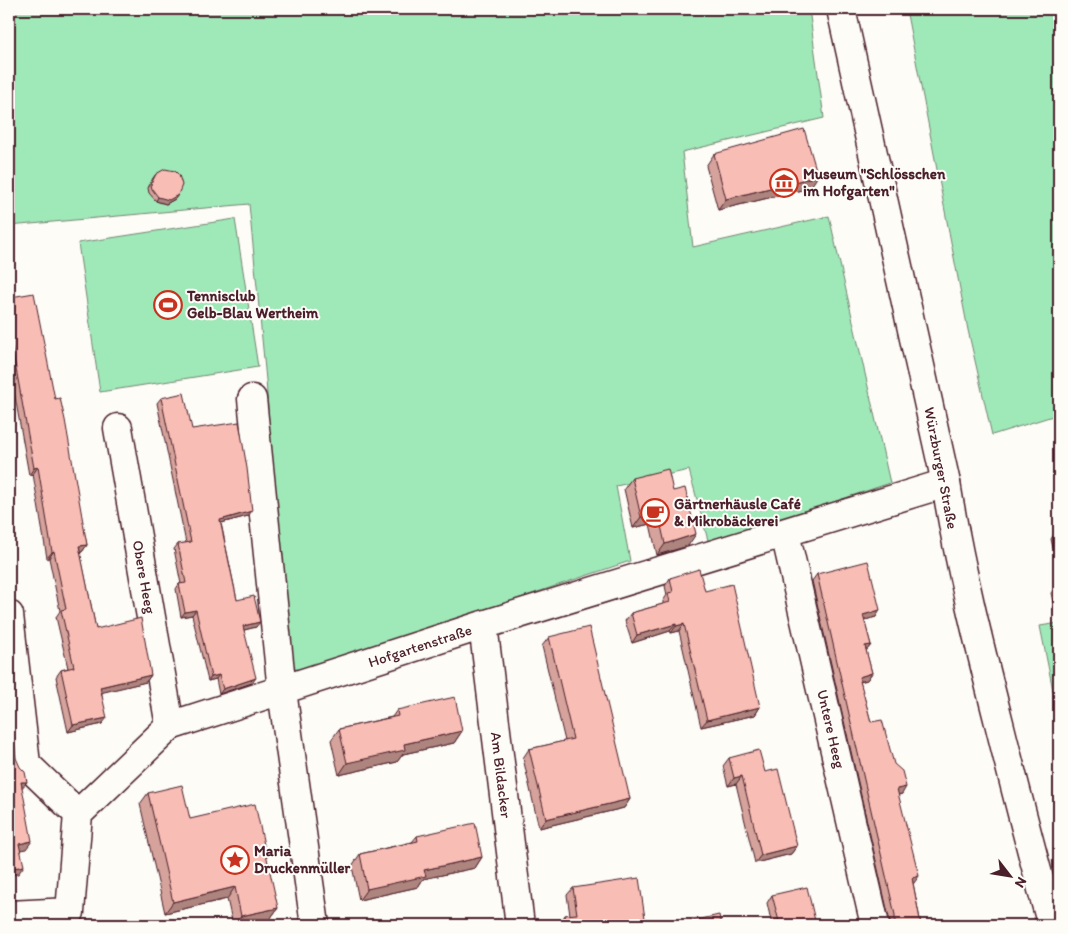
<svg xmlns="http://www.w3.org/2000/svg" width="1068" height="934" viewBox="0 0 1068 934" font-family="Itim,sans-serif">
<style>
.green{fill:#9fe9b8;stroke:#748472}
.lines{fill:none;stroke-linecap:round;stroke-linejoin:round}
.minor-casing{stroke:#4a1f2b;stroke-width:31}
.major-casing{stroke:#4a1f2b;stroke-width:31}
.minor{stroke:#fdfcf7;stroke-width:28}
.major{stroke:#fdfcf7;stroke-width:28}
.wall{fill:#d5a39b;stroke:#4a1f2b}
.shaded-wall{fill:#ae847e;stroke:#4a1f2b}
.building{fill:#f8bdb4;stroke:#4a1f2b}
.labels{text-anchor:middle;stroke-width:4;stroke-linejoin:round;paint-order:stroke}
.poi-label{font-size:15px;font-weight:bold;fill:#4a1f2b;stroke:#fdfcf7;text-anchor:start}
.street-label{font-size:15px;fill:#4a1f2b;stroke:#fdfcf7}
</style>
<rect width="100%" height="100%" fill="#fdfcf7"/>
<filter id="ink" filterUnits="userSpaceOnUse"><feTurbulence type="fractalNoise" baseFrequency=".02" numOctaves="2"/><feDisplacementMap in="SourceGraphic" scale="10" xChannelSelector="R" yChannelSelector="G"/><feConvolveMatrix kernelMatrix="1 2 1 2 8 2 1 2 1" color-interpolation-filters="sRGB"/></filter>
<g filter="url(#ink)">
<path class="green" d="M9 9H809L824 118 682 152 693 247 829 216 890 483 709 544 689 470 616 486 630 561 287 676 266 380 249 204 9 226Z
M906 9H1059V414L992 435 968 330Z
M235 219 258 367 100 392 78 243Z
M1059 623V720L1040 626Z"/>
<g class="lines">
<defs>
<path id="minor" d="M252 399 282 691 315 925
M118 428 170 726
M785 533 875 925
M9 615 26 764 78 814
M483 625 520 925
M9 915 70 912 78 814 170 726 483 625 946 483"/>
<path id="major" d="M841 9 946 483C959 564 979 644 999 723 1016 791 1033 859 1052 925"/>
</defs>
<use href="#minor" class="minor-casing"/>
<use href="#major" class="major-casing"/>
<use href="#minor" class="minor"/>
<use href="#major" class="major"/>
</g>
<path class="wall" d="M714 154 810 188 718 210 706 166Z
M156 174 175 199 166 204 156 201 149 193 148 188 153 178Z
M11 297 55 399 87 545 82 552H80L96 629 151 675 146 682 102 692V724L68 732 56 677 61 670 68 668 56 617 60 611 49 558H47L33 474 29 475 9 363V301Z
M161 398 192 429 248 516 221 523 237 600 256 627 244 630 252 683 219 694 216 679 208 681 192 615 181 617 176 589 179 584H181L174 549 178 544 186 543 157 403Z
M632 478 673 491 688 546 657 555 650 524 633 528 624 489Z
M1059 527V573L1051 539Z
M817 574 880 610 876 617 864 620 871 645 866 651 872 673 867 680 860 682 871 722 902 794 898 795 914 883H913L921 925H890V922L812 581Z
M670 578 705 591 760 707 755 715 701 727 679 631 671 633 670 631 632 643 625 621 631 613 663 604V601L667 595 665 586Z
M1059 582V630L1051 593Z
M549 637 630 799 624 808 539 828 523 758 529 749 565 741 542 646Z
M397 710 462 731 454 743 403 754 397 762 339 775 331 740 339 729 392 717Z
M729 758 765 772 797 846 791 854 755 863 736 784 728 786 723 766Z
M148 793 190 819 278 908 270 919 244 925H233L227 899 165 913 140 804Z
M417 836 482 857 475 868 423 879 418 887 359 900 352 866 360 854 412 842Z
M573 888 646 925H560V923L565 915H570L567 895Z
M772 895 816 925H772L767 903Z"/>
<path class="shaded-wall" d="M818 176 810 188 718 210 726 199Z
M178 195 175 199 166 204 156 201 158 197Z
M38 467 33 474 29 475 34 468Z
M252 511 248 516 217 524 220 520Z
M658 512 650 524 633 528 641 517Z
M696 534 688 546 657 555 665 544Z
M87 545 82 552 74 553 79 546Z
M54 551 49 558H47L52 552Z
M196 610 192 615 181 617 185 612Z
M880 610 876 617 858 622 863 615Z
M260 622 256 627 240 631 243 626Z
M676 624 670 631 632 643 637 635Z
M684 624 679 631 671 633 676 626Z
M871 645 866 651 865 646Z
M872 673 867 680 854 683 859 677Z
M151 675 146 682 96 694 100 687Z
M219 675 216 679 208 681 211 677Z
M256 678 252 683 219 694 223 689Z
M760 707 755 715 701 727 707 720Z
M107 718 102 724 68 732 73 725Z
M462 731 454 743 403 754 397 762 339 775 347 763 404 744Z
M742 776 736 784 728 786 734 778Z
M21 782H27L21 789Z
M906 787 902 794 892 796 897 789Z
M630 799 624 808 539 828 546 819Z
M32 841 26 849 14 851 19 844Z
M797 846 791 854 755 863 761 855Z
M482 857 475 868 423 879 418 887 359 900 367 889 424 870Z
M24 866 18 874 9 875V869Z
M919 876 914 883 907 885 912 878Z
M235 887 227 899 165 913 173 902Z
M278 908 270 919 244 925H235L241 916Z"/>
<path class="building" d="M804 129 818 176 726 199 714 154Z
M165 169 175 171 179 175 182 185 178 195 169 200 158 197 152 189 151 184 156 174Z
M34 293 55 399 60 398 65 420 87 545 79 546 96 629 141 618 151 675 100 687 107 718 73 725 61 670 74 667 61 610 66 609 54 551 52 552 38 467 34 468 17 374 9 333V313L14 312 11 297Z
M184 393 192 429 239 422 247 468 252 511 220 520 237 600 254 596 260 622 243 626 256 678 223 689 219 675 211 677 196 610 185 612 179 584 186 583 178 544 191 542 161 398Z
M668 469 673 491 685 488 696 534 665 544 658 512 641 517 632 478Z
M868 561 880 610 863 615 871 645 865 646 872 673 859 677 871 722 882 720 894 764 902 771 906 787 897 789 919 876 912 878 921 925H895V915L817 574Z
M699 569 705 591 732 584 760 707 707 720 684 624 676 626V624L637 635 631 613 670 602 668 593 673 592 670 578Z
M589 627 630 799 546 819 529 749 573 739 549 637Z
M9 696 16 758 20 767 25 772 27 782H21L32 841 19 844 24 866 9 869Z
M455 697 462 731 404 744 405 750 347 763 339 729 398 716 397 710Z
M759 750 765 772 778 769 797 846 761 855 742 776 734 778 729 758Z
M182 785 190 819 255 804 278 908 241 916 235 887 173 902 148 793Z
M475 823 482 857 424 870 426 876 367 889 360 854 418 841 417 836Z
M639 878 646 925H566L565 915 577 914 573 888Z
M807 887 816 925H780L772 895Z
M719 915 721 925H679V924Z"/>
</g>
<defs>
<symbol id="museum-ring" viewBox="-11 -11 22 22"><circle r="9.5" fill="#fdfcf7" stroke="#c8321e" stroke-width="1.5"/><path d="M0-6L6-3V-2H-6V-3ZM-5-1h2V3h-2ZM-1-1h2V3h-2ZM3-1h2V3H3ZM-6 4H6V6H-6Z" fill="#c8321e"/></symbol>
<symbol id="stadium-ring" viewBox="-11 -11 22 22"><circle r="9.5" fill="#fdfcf7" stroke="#c8321e" stroke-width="1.5"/><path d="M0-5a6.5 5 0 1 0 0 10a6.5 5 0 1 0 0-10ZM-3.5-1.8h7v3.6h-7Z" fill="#c8321e"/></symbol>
<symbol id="cafe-ring" viewBox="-11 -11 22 22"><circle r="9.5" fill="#fdfcf7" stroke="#c8321e" stroke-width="1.5"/><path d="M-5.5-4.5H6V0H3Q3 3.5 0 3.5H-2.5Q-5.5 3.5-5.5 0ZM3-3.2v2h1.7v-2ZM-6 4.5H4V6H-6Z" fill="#c8321e"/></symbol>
<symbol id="sight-ring" viewBox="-11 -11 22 22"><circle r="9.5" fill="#fdfcf7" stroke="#c8321e" stroke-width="1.5"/><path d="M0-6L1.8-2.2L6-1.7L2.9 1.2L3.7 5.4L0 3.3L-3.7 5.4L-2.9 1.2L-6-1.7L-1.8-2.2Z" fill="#c8321e"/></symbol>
</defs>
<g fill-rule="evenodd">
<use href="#museum-ring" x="768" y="167" width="32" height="32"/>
<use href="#stadium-ring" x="152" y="289" width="32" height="32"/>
<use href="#cafe-ring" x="639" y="497" width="32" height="32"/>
<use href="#sight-ring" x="219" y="844" width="32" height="32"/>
</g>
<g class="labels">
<g class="poi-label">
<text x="803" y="179">Museum "Schlösschen<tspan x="803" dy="17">im Hofgarten"</tspan></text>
<text x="187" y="301">Tennisclub<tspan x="187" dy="17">Gelb-Blau Wertheim</tspan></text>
<text x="674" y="509">Gärtnerhäusle Café<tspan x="674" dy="17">&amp; Mikrobäckerei</tspan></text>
<text x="254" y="856">Maria<tspan x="254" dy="17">Druckenmüller</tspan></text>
</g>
<g class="street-label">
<text transform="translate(941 468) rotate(79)" y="5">Würzburger Straße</text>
<text transform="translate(144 577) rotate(80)" y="5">Obere Heeg</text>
<text transform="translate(420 646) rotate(-18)" y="5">Hofgartenstraße</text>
<text transform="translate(831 729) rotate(77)" y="5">Untere Heeg</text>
<text transform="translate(501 775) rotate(83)" y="5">Am Bildacker</text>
</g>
</g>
<rect width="1068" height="934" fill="none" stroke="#fdfcf7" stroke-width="30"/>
<rect x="15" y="15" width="1038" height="904" fill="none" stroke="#4a1f2b" stroke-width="2" filter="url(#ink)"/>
<g transform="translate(1010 876) rotate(121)" stroke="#fdfcf7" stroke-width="4" paint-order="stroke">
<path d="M0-4L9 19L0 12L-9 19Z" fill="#4a1f2b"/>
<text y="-8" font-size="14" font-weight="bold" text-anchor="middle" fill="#4a1f2b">N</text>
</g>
</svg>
